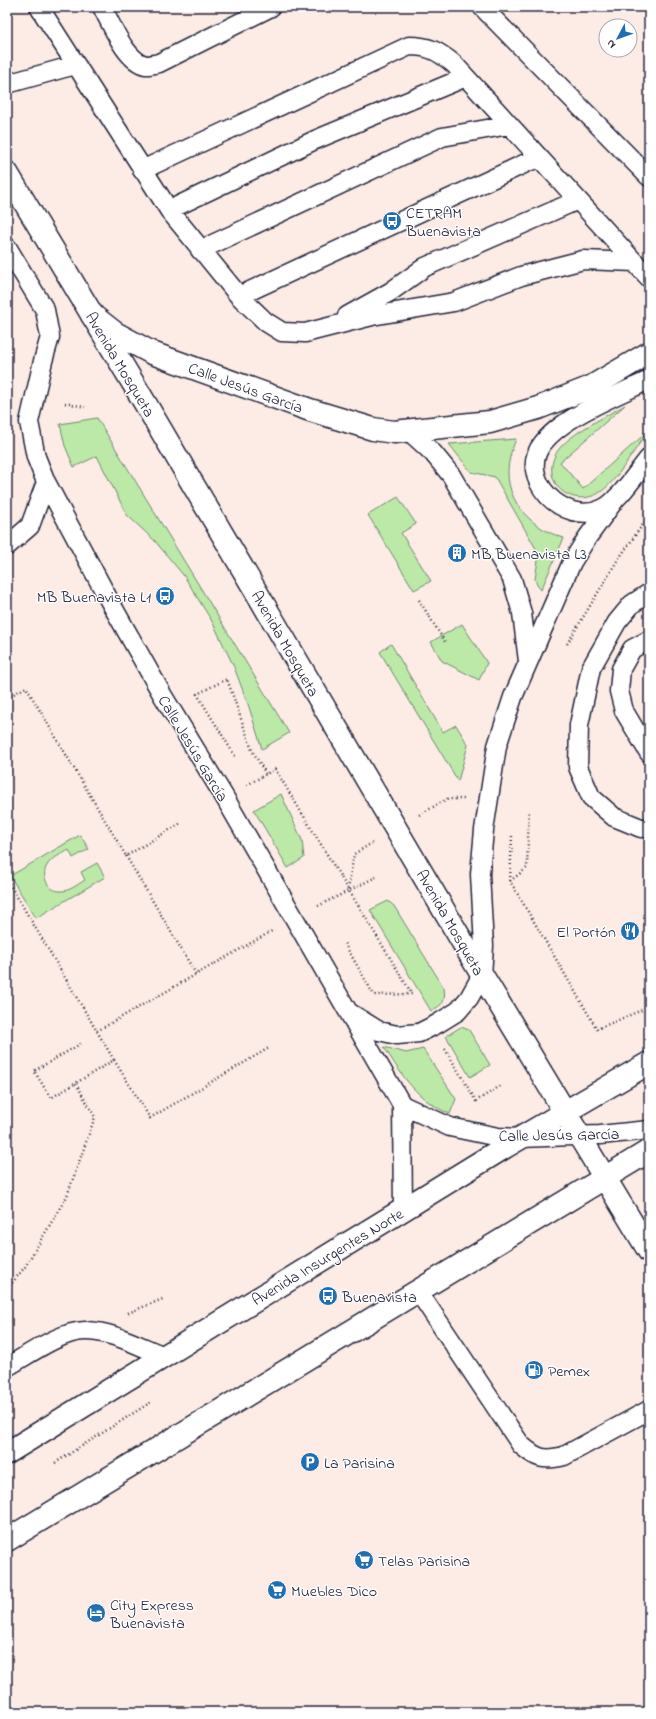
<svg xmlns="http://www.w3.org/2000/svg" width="656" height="1719" viewBox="0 0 656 1719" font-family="'Indie Flower',sans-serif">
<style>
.green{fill:#bce9a7;stroke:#6f8671}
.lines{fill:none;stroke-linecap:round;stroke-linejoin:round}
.lane-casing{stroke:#22223b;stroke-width:21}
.secondary-casing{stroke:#22223b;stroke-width:25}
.primary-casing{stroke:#22223b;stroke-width:25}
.path{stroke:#22223b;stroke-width:2.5;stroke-dasharray:1 3;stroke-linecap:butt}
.lane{stroke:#fff;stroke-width:18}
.secondary{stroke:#fff;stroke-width:22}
.primary{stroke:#fff;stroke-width:22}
.labels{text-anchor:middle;stroke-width:3;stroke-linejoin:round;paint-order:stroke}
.poi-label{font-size:16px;fill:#22223b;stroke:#fff;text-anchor:start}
.street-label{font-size:16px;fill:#22223b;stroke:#fff}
</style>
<rect width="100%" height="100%" fill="#fcece5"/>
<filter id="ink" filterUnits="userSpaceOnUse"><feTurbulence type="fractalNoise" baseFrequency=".025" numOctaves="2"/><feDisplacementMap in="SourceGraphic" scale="8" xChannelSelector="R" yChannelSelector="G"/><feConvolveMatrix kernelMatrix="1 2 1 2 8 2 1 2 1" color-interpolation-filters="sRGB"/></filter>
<g filter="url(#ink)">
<path class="green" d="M625 405 560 462 583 489 648 431C636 447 616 483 599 493 569 510 537 479 559 449 570 434 608 415 625 405Z
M97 418 289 733 262 749 249 707 234 667 213 623 184 576 155 541 127 515 97 456 74 467 65 446 60 424Z
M516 439C514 445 511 451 510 457 500 496 529 528 564 538L541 590 537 585 535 579 539 554 495 477 471 472 449 444Z
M398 497 416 524 401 533 431 581 414 590 368 515Z
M462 624 487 663 479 680 442 661 431 642Z
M391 644 443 732 456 725 468 745 458 781 380 652Z
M281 794 302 840 304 858 288 868 254 810Z
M80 835 89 849 73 858 69 850C62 854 52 858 48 864 40 874 47 891 60 891 69 892 78 884 85 880L81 872 97 863 105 877 36 918 10 876Z
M388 901 394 906 444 988C446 1003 443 1004 431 1011L370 910Z
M461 1027 469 1030 490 1065 470 1077 446 1036Z
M384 1047 406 1053 423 1049 456 1099 450 1114C417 1100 403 1077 384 1047Z"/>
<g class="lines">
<defs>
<path id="lane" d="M39 7 169 210 239 296 266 322 282 332 305 333 372 316 454 302 521 276 583 260 635 262
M102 7C111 23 126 62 146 65 150 65 155 64 159 63L271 7
M482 7 649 177
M7 84 75 65
M142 170 409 46C429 46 438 51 454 64L649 278
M169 210 315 140 466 77
M7 247 45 310 50 337 43 361 29 422 36 457 46 482 109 600 163 696 225 798 402 1105 403 1210
M200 250 442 137 509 125
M239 296 539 157
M347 316 390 292 425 267 578 200
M649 380C618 395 564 416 543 443 515 477 564 527 602 509 619 501 637 472 649 458
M410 432 433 453 451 475 512 579 522 613 528 661
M7 546 30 526 46 482
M649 593 632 604 617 622 591 668 579 725 578 767 591 797 614 817 641 828H649
M649 640 632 649 621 669 619 691 624 711 649 753
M350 1013 379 1031 397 1035 419 1033 437 1024 458 1011 469 998 482 975 484 946 480 874 484 830 497 746 513 697 572 562 587 538 617 497
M402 1105 450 1127 498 1137 520 1138 600 1135 649 1130
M418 1291 521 1445C537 1459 544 1461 564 1456L649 1410
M7 1367C28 1355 61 1331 85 1331 112 1331 139 1346 164 1356"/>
<path id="secondary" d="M92 315 115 333 152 353 310 410 373 429 394 432 490 422 538 408 591 387 649 353
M7 1453 505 1147 649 1063
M7 1540 649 1151"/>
<path id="primary" d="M7 173 145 403 482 975 649 1251"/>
</defs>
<use href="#lane" class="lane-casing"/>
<use href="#secondary" class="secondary-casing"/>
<use href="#primary" class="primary-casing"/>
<path class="path" d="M65 403 85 407
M419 600 445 642
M567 644 617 561 649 516
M7 698 26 687 126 856 181 823
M235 756 197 694 227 679 252 750 266 774
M247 785 275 769 412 994 374 995 343 941
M419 815 447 799H464
M512 836 510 881 597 1029 649 1007
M126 856 196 974
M7 880 114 1060 51 1098 34 1071 82 1043
M510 881 527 868 529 810
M348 889 354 854 372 843
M318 906 376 877
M97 1031 272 931
M445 1049 476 1101 502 1085
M114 1060 150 1118 269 1048
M7 1289 25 1267 67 1196 95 1117 76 1084
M128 1313 165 1298
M55 1463 151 1402"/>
<use href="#lane" class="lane"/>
<use href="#secondary" class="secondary"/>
<use href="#primary" class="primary"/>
</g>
</g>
<defs>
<symbol id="bus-disc" viewBox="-11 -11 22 22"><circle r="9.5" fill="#1f6fb2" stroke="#fff"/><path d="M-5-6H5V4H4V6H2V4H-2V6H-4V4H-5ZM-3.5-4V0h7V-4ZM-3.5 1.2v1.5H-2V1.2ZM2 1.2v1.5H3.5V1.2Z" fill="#fff"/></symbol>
<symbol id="building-disc" viewBox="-11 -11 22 22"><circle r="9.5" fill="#1f6fb2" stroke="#fff"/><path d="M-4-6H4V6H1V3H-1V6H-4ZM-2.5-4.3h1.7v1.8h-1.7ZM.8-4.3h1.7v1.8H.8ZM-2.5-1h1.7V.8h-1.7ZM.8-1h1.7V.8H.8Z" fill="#fff"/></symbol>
<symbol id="restaurant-disc" viewBox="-11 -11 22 22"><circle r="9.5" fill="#1f6fb2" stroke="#fff"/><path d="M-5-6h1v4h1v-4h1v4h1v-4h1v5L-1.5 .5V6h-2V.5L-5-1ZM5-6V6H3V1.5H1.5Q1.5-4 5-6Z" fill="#fff"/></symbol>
<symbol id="fuel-disc" viewBox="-11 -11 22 22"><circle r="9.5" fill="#1f6fb2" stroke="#fff"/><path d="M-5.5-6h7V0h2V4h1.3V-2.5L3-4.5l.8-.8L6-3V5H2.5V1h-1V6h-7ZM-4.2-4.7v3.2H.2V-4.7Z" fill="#fff"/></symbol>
<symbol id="parking-disc" viewBox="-11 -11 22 22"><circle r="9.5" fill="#1f6fb2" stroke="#fff"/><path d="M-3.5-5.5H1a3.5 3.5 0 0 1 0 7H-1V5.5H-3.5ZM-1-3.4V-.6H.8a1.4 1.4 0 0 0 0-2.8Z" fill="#fff"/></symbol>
<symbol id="supermarket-disc" viewBox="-11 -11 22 22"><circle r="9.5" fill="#1f6fb2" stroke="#fff"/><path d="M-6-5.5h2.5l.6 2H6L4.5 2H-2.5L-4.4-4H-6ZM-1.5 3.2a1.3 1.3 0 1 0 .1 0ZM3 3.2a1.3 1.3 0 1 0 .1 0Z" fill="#fff"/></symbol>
<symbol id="hotel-disc" viewBox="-11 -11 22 22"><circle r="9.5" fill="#1f6fb2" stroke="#fff"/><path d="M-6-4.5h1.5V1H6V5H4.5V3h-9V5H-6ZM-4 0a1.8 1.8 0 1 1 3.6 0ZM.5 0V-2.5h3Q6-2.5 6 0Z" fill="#fff"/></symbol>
</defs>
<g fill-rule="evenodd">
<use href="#bus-disc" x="381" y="210" width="22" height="22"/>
<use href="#building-disc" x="446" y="542" width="22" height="22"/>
<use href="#bus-disc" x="154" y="585" width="22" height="22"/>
<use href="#restaurant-disc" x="619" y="920" width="22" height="22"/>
<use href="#bus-disc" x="317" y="1285" width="22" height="22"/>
<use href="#fuel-disc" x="523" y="1359" width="22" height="22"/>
<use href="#parking-disc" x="299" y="1451" width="22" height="22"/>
<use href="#supermarket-disc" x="353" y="1549" width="22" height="22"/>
<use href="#supermarket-disc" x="266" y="1579" width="22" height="22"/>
<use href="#hotel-disc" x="85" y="1602" width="22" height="22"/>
</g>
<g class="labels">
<g class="poi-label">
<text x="406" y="218">CETRAM<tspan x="406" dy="18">Buenavista</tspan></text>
<text x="471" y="559">MB Buenavista L3</text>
<text x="151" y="602" text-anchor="end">MB Buenavista L1</text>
<text x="616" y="937" text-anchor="end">El Portón</text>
<text x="342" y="1302">Buenavista</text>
<text x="548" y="1376">Pemex</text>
<text x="324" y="1468">La Parisina</text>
<text x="378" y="1566">Telas Parisina</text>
<text x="291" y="1596">Muebles Dico</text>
<text x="110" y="1610">City Express<tspan x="110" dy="18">Buenavista</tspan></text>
</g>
<g class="street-label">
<text transform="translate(121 364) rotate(59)" y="6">Avenida Mosqueta</text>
<text transform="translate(246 387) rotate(20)" y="6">Calle Jesús García</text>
<text transform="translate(286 643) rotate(60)" y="6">Avenida Mosqueta</text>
<text transform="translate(194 748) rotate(59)" y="6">Calle Jesús García</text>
<text transform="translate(451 922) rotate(60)" y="6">Avenida Mosqueta</text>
<text transform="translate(559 1134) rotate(-1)" y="6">Calle Jesús García</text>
<text transform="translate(327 1256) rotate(-31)" y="6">Avenida Insurgentes Norte</text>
</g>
</g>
<rect width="656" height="1719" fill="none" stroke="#fff" stroke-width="24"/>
<rect x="12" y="12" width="632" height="1695" fill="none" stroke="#22223b" stroke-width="1.5" filter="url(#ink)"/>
<g transform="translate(618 38) rotate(229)"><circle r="19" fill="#ffffff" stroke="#a7a7b1"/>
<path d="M0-3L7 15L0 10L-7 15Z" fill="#1f6fb2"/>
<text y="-6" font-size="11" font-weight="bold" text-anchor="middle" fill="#22223b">N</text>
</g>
</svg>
